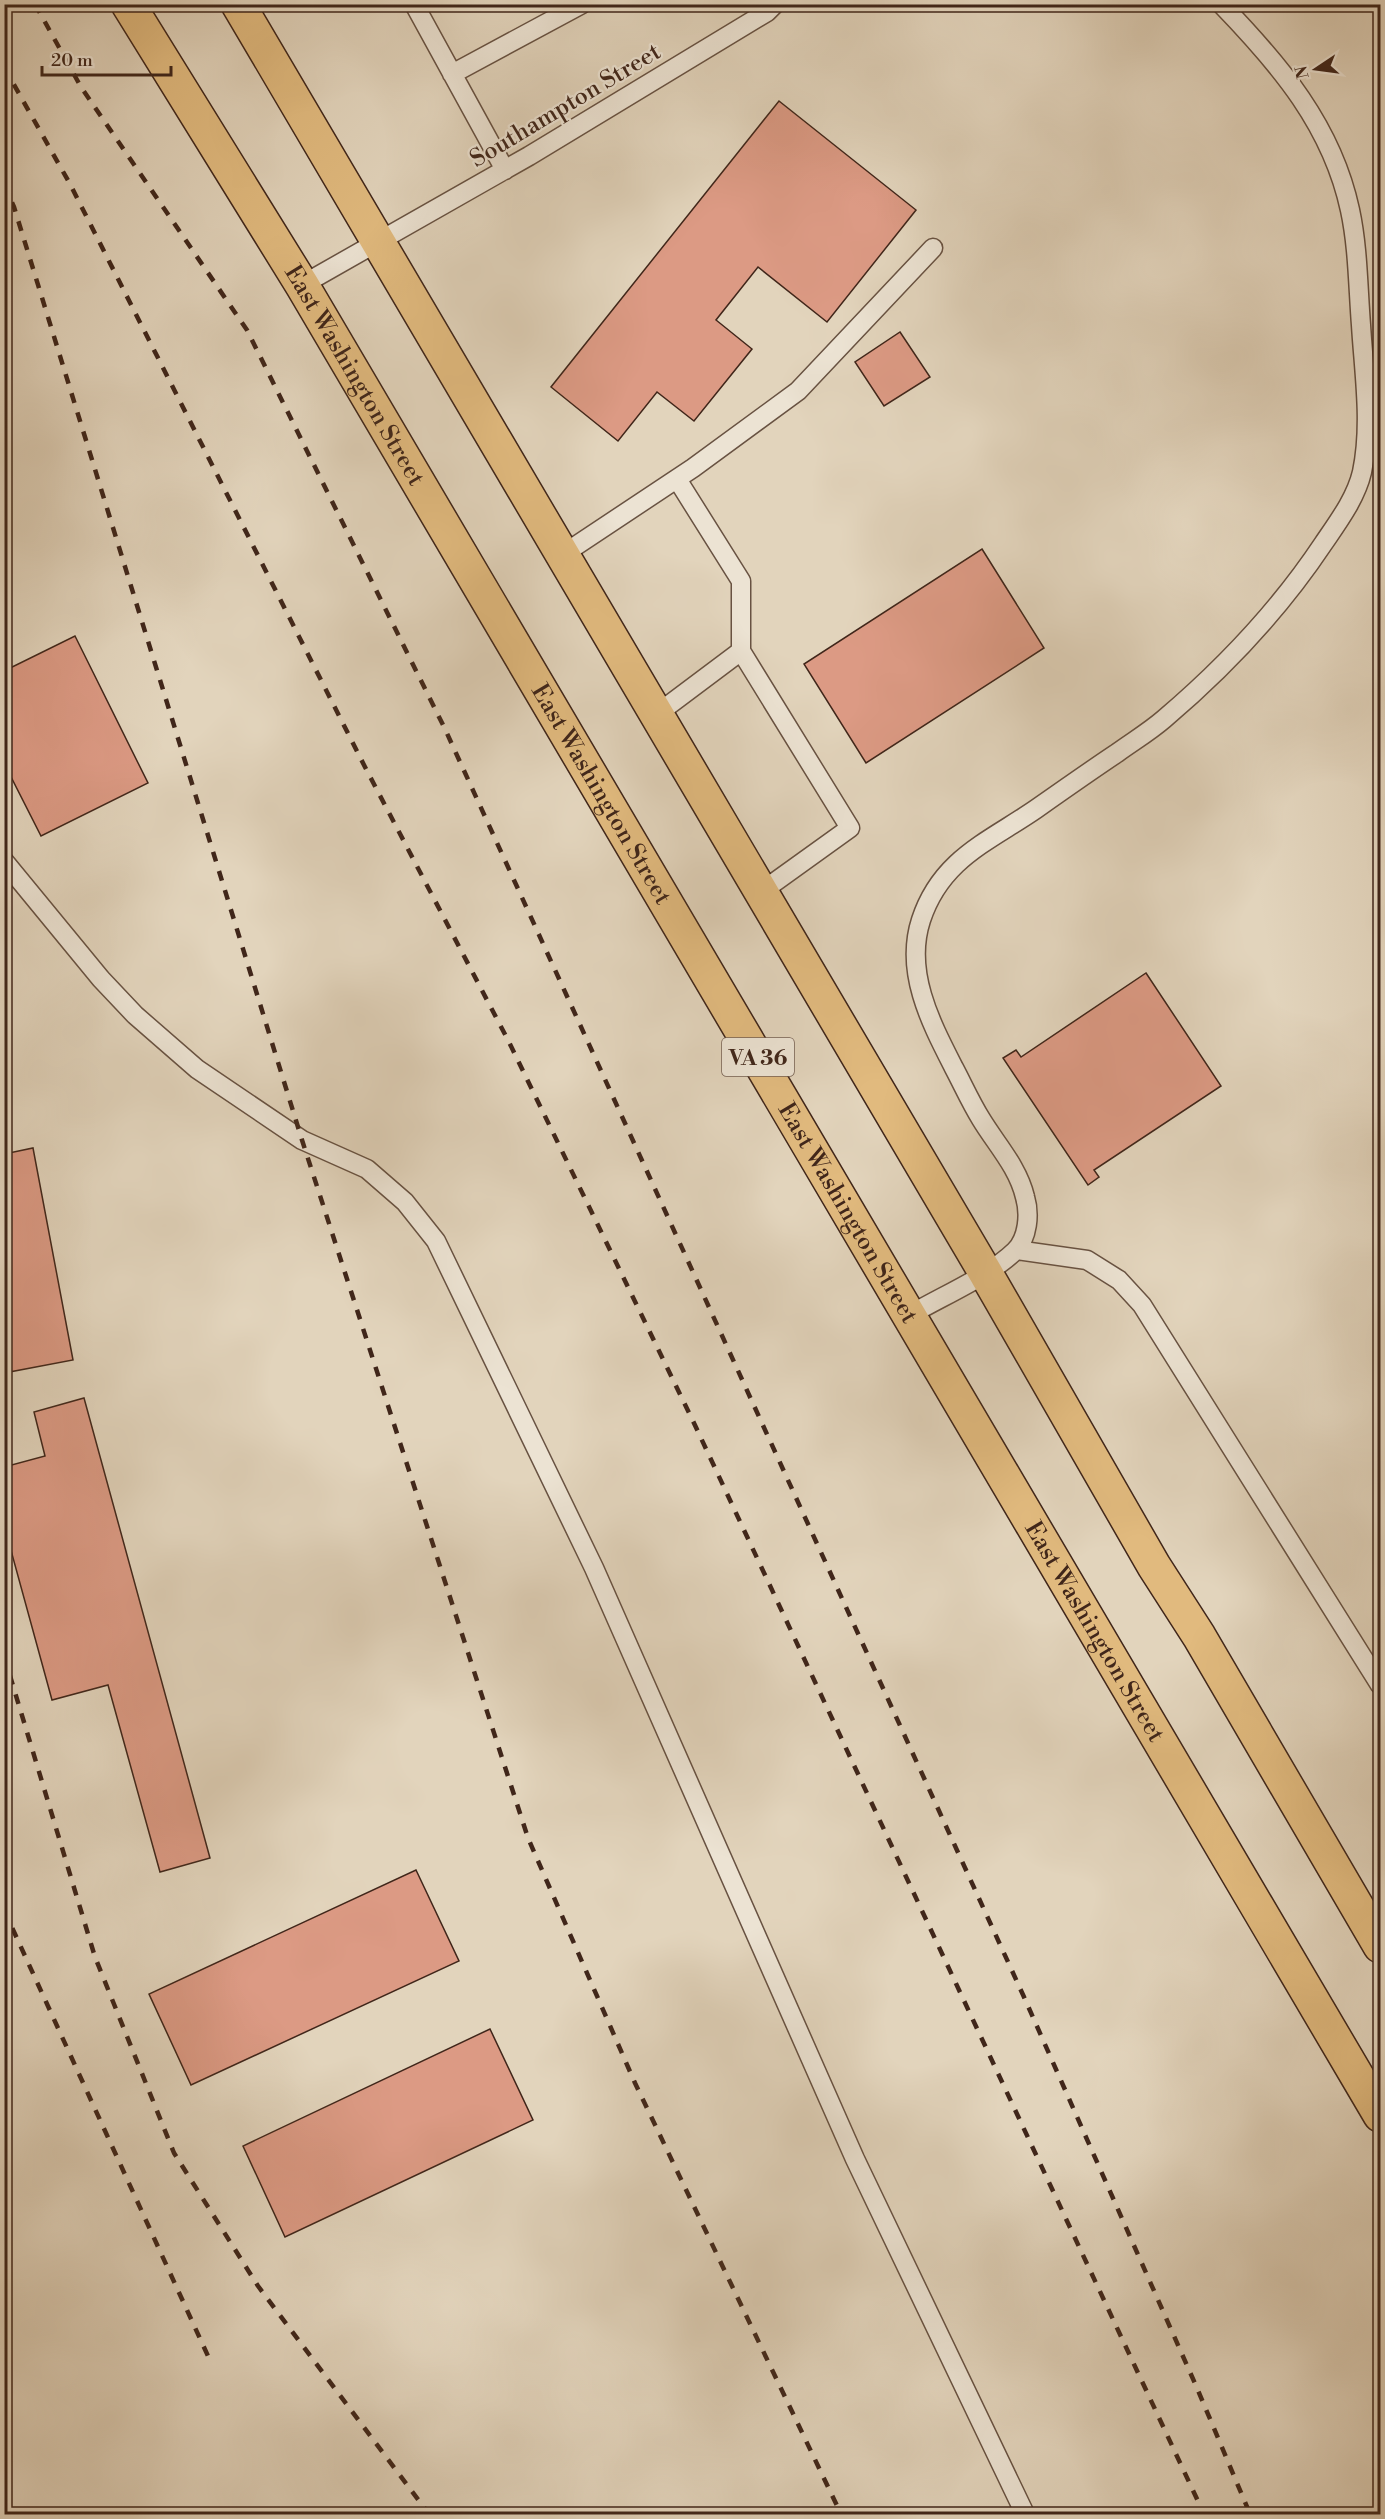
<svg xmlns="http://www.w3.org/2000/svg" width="1385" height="2519" viewBox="0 0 1385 2519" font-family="'Libre Bodoni',serif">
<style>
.building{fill:#dc9a84;stroke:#40261a;stroke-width:1.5}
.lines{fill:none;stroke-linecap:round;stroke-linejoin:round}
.lane-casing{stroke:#685242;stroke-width:21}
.highway-casing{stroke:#40261a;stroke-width:36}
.lane{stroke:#ece3d3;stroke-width:18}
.highway{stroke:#e1ba7e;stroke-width:33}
.rail{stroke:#40261a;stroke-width:4.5;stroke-dasharray:10 10;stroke-linecap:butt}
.labels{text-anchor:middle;stroke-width:4.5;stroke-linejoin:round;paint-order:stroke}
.shield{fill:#ece3d3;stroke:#745f52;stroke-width:1.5}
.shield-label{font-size:22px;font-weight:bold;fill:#40261a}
.street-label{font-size:24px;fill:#40261a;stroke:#ece3d3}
</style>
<rect width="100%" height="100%" fill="#e2d4bc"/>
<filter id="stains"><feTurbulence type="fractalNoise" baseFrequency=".00333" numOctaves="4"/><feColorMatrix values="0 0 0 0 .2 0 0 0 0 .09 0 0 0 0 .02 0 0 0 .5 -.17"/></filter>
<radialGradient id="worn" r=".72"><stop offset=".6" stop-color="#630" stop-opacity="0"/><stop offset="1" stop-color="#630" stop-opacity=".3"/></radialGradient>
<path class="building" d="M779 101 916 210 827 322 758 267 716 320 752 349 694 421 657 392 618 441 551 387Z
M900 332 930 377 884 406 855 362Z
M982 549 1044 648 866 763 804 664Z
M75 636 148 783 41 836 4 763V671Z
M1146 973 1221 1086 1094 1170 1099 1177 1088 1185 1003 1058 1016 1050 1021 1057Z
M33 1148 73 1360 4 1373V1154Z
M84 1398 210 1858 160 1872 108 1685 52 1700 4 1525V1467L45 1456 34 1412Z
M416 1870 459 1961 191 2085 149 1994Z
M490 2029 533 2120 285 2237 243 2146Z"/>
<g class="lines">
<defs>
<path id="lane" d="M414 4 505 170
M452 74 582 4
M302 285 529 156 767 12 775 4
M677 479 741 581V651
M562 555 693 468 798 391 933 248
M657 714 741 651 850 828 761 892
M4 861 101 979 135 1015 197 1069 302 1140 367 1169 405 1202 436 1241 594 1568 855 2159 1025 2514
M1016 1250 1087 1260 1119 1280 1142 1305 1380 1685
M910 1315C942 1296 988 1277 1015 1251 1028 1238 1030 1214 1025 1197 1018 1167 996 1144 981 1119 971 1103 963 1085 954 1068 931 1023 904 972 921 920 941 859 988 842 1036 809 1063 790 1090 771 1117 753 1132 742 1149 732 1164 719 1224 668 1279 610 1323 544 1338 522 1356 498 1362 472 1372 424 1364 374 1361 325 1358 287 1358 247 1350 210 1332 126 1280 65 1221 4"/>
<g id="highway">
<path id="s1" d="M128 4 302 285 1380 2115"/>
<path d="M238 4 985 1272 1154 1566 1199 1636 1380 1946"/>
</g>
</defs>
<use href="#lane" class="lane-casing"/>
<use href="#highway" class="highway-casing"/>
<use href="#lane" class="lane"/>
<use href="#highway" class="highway"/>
<path class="rail" d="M35 4 81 87 247 330 445 729 1024 1997 1197 2388 1250 2514
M4 67 70 184 365 767 509 1042 693 1421 1204 2514
M4 184 14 207 302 1140 528 1838 635 2083 841 2514
M4 1656 95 1957 174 2153 258 2286 429 2514
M4 1910 208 2356"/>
</g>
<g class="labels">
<rect class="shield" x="722" y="1038" width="72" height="38" rx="4.5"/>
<g class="shield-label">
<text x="758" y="1065">VA 36</text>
</g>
<g class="street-label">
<text transform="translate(565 105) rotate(-31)" y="8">Southampton Street</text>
<text dy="8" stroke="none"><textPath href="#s1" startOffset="435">East Washington Street</textPath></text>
<text dy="8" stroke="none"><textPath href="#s1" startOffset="921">East Washington Street</textPath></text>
<text dy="8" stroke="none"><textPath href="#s1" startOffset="1407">East Washington Street</textPath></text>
<text dy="8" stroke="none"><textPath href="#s1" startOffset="1893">East Washington Street</textPath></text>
</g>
</g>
<rect width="1385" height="2519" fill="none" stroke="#e2d4bc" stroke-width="24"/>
<rect x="6" y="6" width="1373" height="2507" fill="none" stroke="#40261a" stroke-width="3"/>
<rect x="12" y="12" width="1361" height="2495" fill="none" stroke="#40261a" stroke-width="1.5"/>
<g transform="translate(1316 69) rotate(257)" stroke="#ece3d3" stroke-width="4.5" paint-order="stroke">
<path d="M0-4.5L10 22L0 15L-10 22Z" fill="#40261a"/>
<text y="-9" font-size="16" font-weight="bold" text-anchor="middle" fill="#40261a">N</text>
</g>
<path d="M42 66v9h129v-9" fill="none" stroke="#40261a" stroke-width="3"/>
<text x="51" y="66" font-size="18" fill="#40261a" stroke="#ece3d3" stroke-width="4.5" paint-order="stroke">20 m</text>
<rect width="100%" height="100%" filter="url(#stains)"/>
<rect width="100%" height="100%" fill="url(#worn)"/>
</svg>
